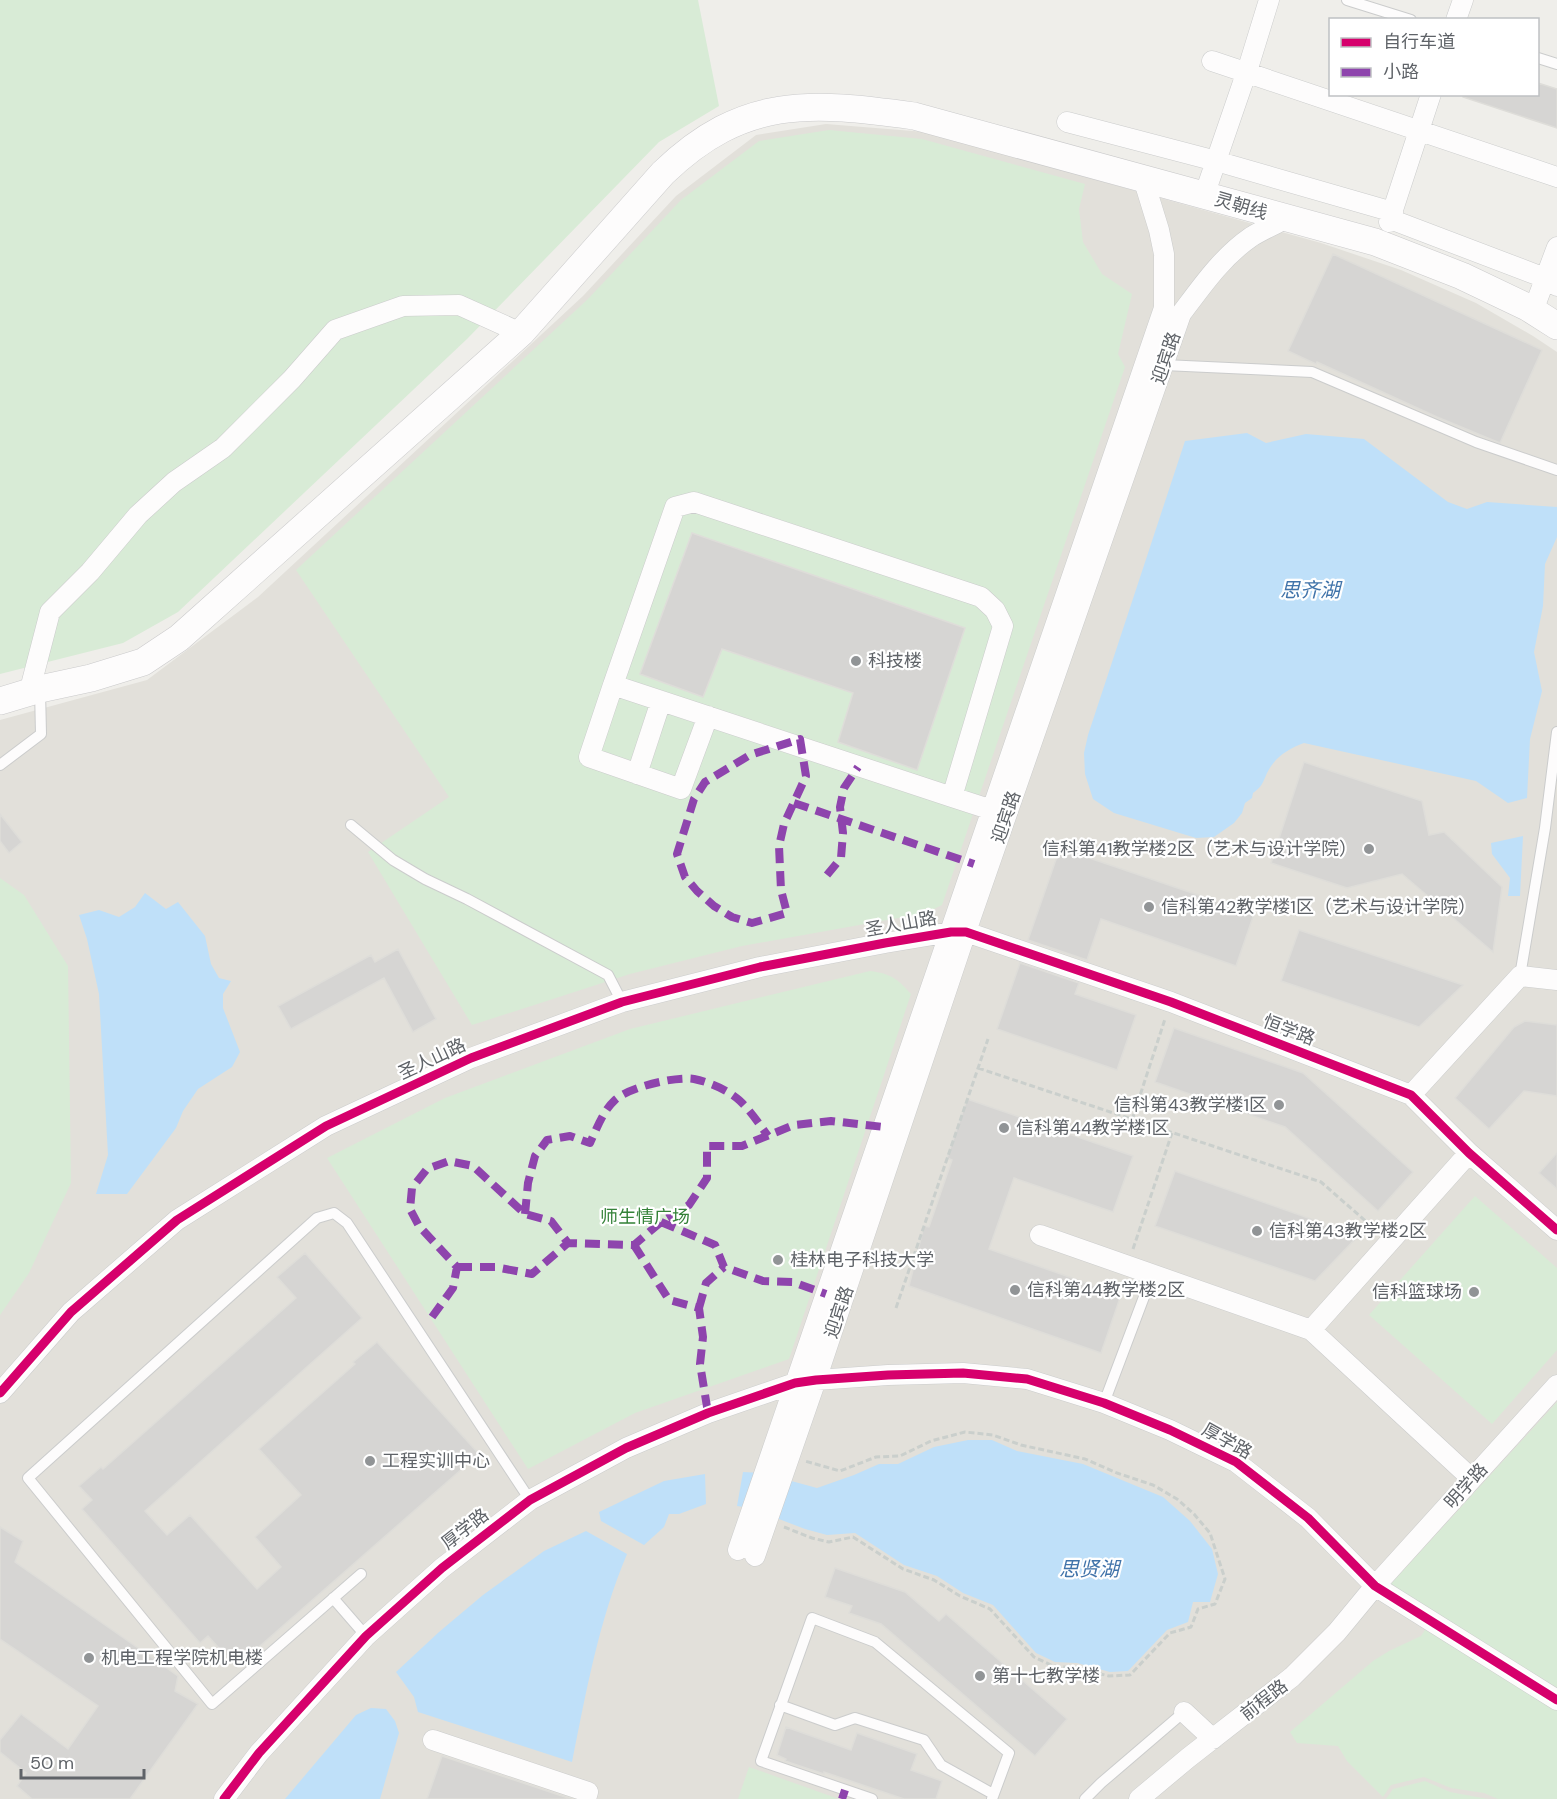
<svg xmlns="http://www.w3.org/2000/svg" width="1557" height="1799" viewBox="0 0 1557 1799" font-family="'DM Sans','Noto Sans SC',sans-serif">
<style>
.education{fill:#e2e0da}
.green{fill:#d8ebd6}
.water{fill:#bfe0f9}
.building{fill:#d6d5d3;stroke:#deddd9;stroke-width:1.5}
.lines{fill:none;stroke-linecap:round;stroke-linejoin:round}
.lane-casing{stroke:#cbcccc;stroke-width:12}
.street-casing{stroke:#cbcccc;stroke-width:21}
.secondary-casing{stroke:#cacacb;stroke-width:28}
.path{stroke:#cacfcc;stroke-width:3;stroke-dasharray:6 3;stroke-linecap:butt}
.lane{stroke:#fdfcfc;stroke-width:10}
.street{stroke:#fdfcfc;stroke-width:20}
.secondary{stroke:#fdfcfc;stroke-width:27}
.quiet{stroke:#8e44ad;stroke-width:8;stroke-dasharray:15 8;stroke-linecap:butt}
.cycleway-casing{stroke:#fff;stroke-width:13}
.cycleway{stroke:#d6006c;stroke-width:9}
.poi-dot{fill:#919496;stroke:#fff;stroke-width:2}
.labels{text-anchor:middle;stroke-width:4.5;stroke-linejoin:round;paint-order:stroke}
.street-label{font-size:18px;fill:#5f6368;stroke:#fff}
.poi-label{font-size:18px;fill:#5f6368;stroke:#fff;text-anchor:start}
.park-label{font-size:18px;fill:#348238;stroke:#fff}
.water-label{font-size:20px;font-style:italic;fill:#4174aa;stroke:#fff}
</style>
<rect width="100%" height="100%" fill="#efeeea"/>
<path class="education" d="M826 124 925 132 1321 243 1401 270 1476 303 1533 336 1557 352V1799H0V720L147 680 258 597 583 296 676 196 756 135Z"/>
<path class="green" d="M0 0H698L719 106 659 142 467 339 178 612 123 643 0 674Z
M829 130 922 139 1085 184 1079 209 1083 242 1102 274 1132 294 1118 354 1125 367 942 905 926 913 742 946 630 974 472 1025 368 852 449 797 296 570 588 299 681 200 759 141Z
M0 878 24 895 68 966 71 1183 29 1273 0 1315Z
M870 971C891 974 897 978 911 994L789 1359 635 1413 528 1469 327 1158 445 1098 630 1029Z
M1475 1196 1557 1268V1350L1492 1424 1369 1315Z
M1557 1402V1688L1390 1585Z
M1429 1624 1557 1706V1799H1498L1484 1793 1451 1788 1424 1777 1391 1785 1383 1797 1347 1761 1338 1746 1297 1743 1290 1732 1373 1661 1389 1651 1421 1636Z
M749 1767 839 1799H738Z
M1425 1781 1450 1792 1488 1799H1386L1393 1789Z"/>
<path class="water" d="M1247 433 1266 443 1306 434 1364 439 1448 502 1467 509 1487 502 1557 507V537L1545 564 1543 606 1534 652 1542 691 1530 739 1527 798 1508 803 1476 781 1304 743C1288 749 1275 757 1267 773 1263 782 1262 787 1253 793L1252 798 1245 803 1242 813 1234 823 1214 837 1196 838 1114 813 1093 799 1085 774 1084 753 1088 735 1185 441Z
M1523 836 1520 896H1508L1510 878 1492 854 1491 843Z
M145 893 166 909 178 902 205 936 211 964 219 978 231 981 223 994V1008L240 1052 232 1067 198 1089 183 1111 176 1128 127 1194H96L108 1155 99 994 87 939 79 915 99 910 119 917 135 907Z
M968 1440H992L1017 1451 1083 1464 1163 1497 1190 1521 1212 1549 1218 1574 1210 1602H1193L1188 1622 1167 1630 1128 1671 1110 1672 1077 1663 1055 1662 1036 1653 993 1605 963 1593 937 1576 904 1565 855 1533 827 1535 805 1529 750 1508 737 1506 743 1472 762 1473 817 1488 854 1475 879 1464H898L934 1447Z
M705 1474 706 1504 679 1514H669L664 1527 644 1545 601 1521 599 1512 664 1481Z
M586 1531 627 1554C599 1620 586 1692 572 1762L418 1712 414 1697 396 1672 439 1632 483 1595 544 1551Z
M371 1708 386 1709 395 1721 399 1733 380 1799H285L356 1715Z"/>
<path class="building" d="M1538 83 1557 89V128L1463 97V94H1538Z
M1333 254 1542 350 1500 443 1437 417 1317 362 1316 364 1288 351Z
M692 533 965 628 917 770 838 742 853 693 722 649 703 697 640 674Z
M1304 762 1422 801 1429 835 1444 832 1502 887 1493 952 1402 874 1347 888 1271 863Z
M0 814 22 842 9 853 0 841Z
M1060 848 1254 914 1236 966 1101 919 1087 960 1028 940Z
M1299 930 1436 976 1463 985 1419 1027 1281 981Z
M398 949 436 1019 413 1032 384 978 291 1029 278 1006 371 955 375 962Z
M1020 963 1079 983 1075 994 1136 1015 1117 1070 997 1029Z
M1525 1021 1557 1025V1096L1524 1091 1489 1129 1455 1098 1514 1027Z
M1174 1028 1303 1073 1413 1172 1378 1211 1285 1127 1155 1082Z
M967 1099 1133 1156 1113 1212 1014 1178 989 1249 1121 1295 1101 1353 909 1286 924 1226 929 1227 952 1160 947 1158Z
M1557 1153V1189L1539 1173Z
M1175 1171 1331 1226 1359 1235 1315 1281 1155 1226Z
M305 1253 362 1318 145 1511 167 1535 190 1515 257 1589 281 1567 255 1537 301 1495 259 1449 355 1364 353 1362 377 1342 479 1454 236 1667 208 1636 200 1643 82 1509 92 1500 79 1486 101 1467 103 1469 296 1298 277 1277Z
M0 1527 23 1541 15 1562 178 1676 175 1691 198 1704 130 1799H32L17 1786 26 1773 0 1752V1740L21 1714 68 1749 98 1706 0 1639Z
M835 1568 905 1592 939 1621 946 1614 1067 1719 1035 1756 881 1624 849 1613 852 1606 825 1597Z
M786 1727 851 1750 857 1733 917 1754 911 1770 942 1781 936 1799H904L824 1772V1774L785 1761 786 1759 777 1755Z
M442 1756 571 1799H427Z"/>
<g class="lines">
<defs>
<path id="lane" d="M1347 0 1411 20
M1538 58 1557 64
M1164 365 1312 372 1476 442 1557 470
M0 765 41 734 40 690
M351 825 393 860 425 879 467 899 608 975 622 1002
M1520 976 1545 828 1557 732
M1104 1403 1153 1273
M361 1574 212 1704 28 1478 317 1218 334 1213 347 1223 530 1500
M333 1598 366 1636
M780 1705 835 1725 855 1718 924 1740 941 1765 993 1794
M872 1799 761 1761 812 1618 875 1642 1009 1753 992 1799
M1085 1799 1101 1783 1184 1712"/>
<path id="street" d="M1456 20 1463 0
M1212 61 1557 177
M1067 122 1216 161 1393 212
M1204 196 1249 65 1269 0
M1390 219 1545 278 1557 286
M1389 222 1431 94
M1533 311 1557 247
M613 685 589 757 681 789 708 716
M29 693 50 612 90 572 138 515 174 482 223 448 292 379 335 330 403 306 459 305 521 333
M637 774 661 701
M952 797 1003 626 995 610 981 597 694 502 675 507 613 685 952 797 992 810
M1411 1095 1520 976 1557 980
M1040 1235 1311 1330 1469 1153
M1311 1330 1472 1479
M0 1393 71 1312 177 1220 326 1126 471 1058 622 1002 760 967 885 943 951 932H966L1171 1002 1411 1095 1469 1153 1557 1230
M738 1550 1164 308V254L1159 230 1143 178
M755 1556 816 1380 971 917 1181 314C1202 286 1222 257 1251 237 1262 230 1274 225 1285 219
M1184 1712 1213 1739
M433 1740 588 1792 586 1799
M224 1799 259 1753 366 1636 442 1568 530 1500 626 1448 708 1413 795 1383 816 1380 888 1375 963 1373 1027 1379 1104 1403 1170 1430 1236 1462 1308 1518 1375 1586 1557 1700
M1139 1799 1188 1758 1292 1677 1337 1632 1375 1586 1557 1385"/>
<path id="secondary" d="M0 701 40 689 91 678 143 662 179 638 521 333 663 173C744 95 811 102 914 116L1375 242 1462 276 1527 307 1557 326"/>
</defs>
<use href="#lane" class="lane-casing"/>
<use href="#street" class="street-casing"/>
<use href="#secondary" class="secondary-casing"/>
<path class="path" d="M978 1068 1321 1182 1377 1231
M1132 1120 1165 1019
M1133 1249 1172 1133
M896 1308 988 1039
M784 1527 812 1538 829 1542 853 1537 903 1569 934 1580 960 1596 990 1609 1034 1657 1053 1666 1076 1668 1109 1676 1130 1675 1170 1633 1191 1627 1198 1609 1215 1604 1225 1579 1210 1533 1194 1514 1177 1499 1153 1485 1117 1473 1085 1459 1021 1445 993 1435 965 1432 931 1441 900 1456 876 1457 840 1471 805 1461"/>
<use href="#lane" class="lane"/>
<use href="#street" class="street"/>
<use href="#secondary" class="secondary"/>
<path class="quiet" d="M800 739 806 776 784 824 779 846 781 890 787 913 752 923 732 917 714 906 697 891 685 877 677 854 694 799 705 782 750 755Z
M794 803 974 864
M827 875 841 858 843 833 840 807 844 788 858 767
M525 1214 528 1183 535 1156 547 1140 570 1136 590 1143C597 1128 603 1111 615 1100 629 1087 676 1076 694 1079 709 1082 728 1090 739 1100 751 1111 759 1124 768 1136
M661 1222 715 1245 724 1267 763 1281 793 1282 826 1294
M634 1245 669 1300 699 1308 703 1337 700 1364 708 1413
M457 1267H495L532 1274 568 1243
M699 1308 706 1283 724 1267
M432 1317 453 1288 457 1267 419 1226 410 1209 412 1188 427 1169 449 1161 473 1166 525 1214 551 1221 568 1243 634 1245 661 1222 689 1205 707 1178V1146H742L794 1125 831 1121 884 1127
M842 1799 845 1790"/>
<defs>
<path id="cycleway" d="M0 1393 71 1312 177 1220 326 1126 471 1058 622 1002 760 967 885 943 951 932H966L1171 1002 1411 1095 1469 1153 1557 1230
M224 1799 259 1753 366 1636 442 1568 530 1500 626 1448 708 1413 795 1383 816 1380 888 1375 963 1373 1027 1379 1104 1403 1170 1430 1236 1462 1308 1518 1375 1586 1557 1700"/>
</defs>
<use href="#cycleway" class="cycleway-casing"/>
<use href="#cycleway" class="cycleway"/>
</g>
<g class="poi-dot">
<circle cx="856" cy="661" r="6"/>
<circle cx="1369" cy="849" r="6"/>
<circle cx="1149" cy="907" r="6"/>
<circle cx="1279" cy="1105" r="6"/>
<circle cx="1004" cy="1128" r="6"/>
<circle cx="1257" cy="1231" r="6"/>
<circle cx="778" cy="1260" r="6"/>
<circle cx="1015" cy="1290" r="6"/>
<circle cx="1474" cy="1292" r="6"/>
<circle cx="370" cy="1461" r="6"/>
<circle cx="89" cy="1658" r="6"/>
<circle cx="980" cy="1676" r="6"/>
</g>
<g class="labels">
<g class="street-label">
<text transform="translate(1241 206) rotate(16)" y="6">灵朝线</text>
<text transform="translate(1166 358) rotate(-71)" y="6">迎宾路</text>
<text transform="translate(1006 817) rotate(-71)" y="6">迎宾路</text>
<text transform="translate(901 924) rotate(-10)" y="6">圣人山路</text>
<text transform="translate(1289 1030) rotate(21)" y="6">恒学路</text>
<text transform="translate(432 1059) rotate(-25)" y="6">圣人山路</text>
<text transform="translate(839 1312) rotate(-71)" y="6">迎宾路</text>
<text transform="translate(1227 1441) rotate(29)" y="6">厚学路</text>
<text transform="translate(1466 1486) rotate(-48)" y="6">明学路</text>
<text transform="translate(465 1529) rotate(-38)" y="6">厚学路</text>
<text transform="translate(1264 1700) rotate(-38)" y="6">前程路</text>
</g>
<g class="poi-label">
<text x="868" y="667">科技楼</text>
<text x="1357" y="855" text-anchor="end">信科第41教学楼2区（艺术与设计学院）</text>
<text x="1161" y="913">信科第42教学楼1区（艺术与设计学院）</text>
<text x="1267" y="1111" text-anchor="end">信科第43教学楼1区</text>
<text x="1016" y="1134">信科第44教学楼1区</text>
<text x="1269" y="1237">信科第43教学楼2区</text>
<text x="790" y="1266">桂林电子科技大学</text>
<text x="1027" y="1296">信科第44教学楼2区</text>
<text x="1462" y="1298" text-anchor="end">信科篮球场</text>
<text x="382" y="1467">工程实训中心</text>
<text x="101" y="1664">机电工程学院机电楼</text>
<text x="992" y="1682">第十七教学楼</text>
</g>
<g class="park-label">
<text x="645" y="1223">师生情广场</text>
</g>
<g class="water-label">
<text x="1310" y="597">思齐湖</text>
<text x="1089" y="1576">思贤湖</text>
</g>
</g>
<rect x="1329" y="18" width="210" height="78" fill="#ffffff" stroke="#bfc1c3" stroke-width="1.5"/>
<rect x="1341" y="38" width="30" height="9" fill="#d6006c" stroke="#bfc1c3" stroke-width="1.5"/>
<text x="1383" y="48" font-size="18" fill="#5f6368">自行车道</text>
<rect x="1341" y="68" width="30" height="9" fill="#8e44ad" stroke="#bfc1c3" stroke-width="1.5"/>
<text x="1383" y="78" font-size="18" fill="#5f6368">小路</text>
<path d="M21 1769v9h123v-9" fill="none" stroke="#5f6368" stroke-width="3"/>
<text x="30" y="1769" font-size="18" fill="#5f6368" stroke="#ffffff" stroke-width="4.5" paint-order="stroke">50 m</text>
</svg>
